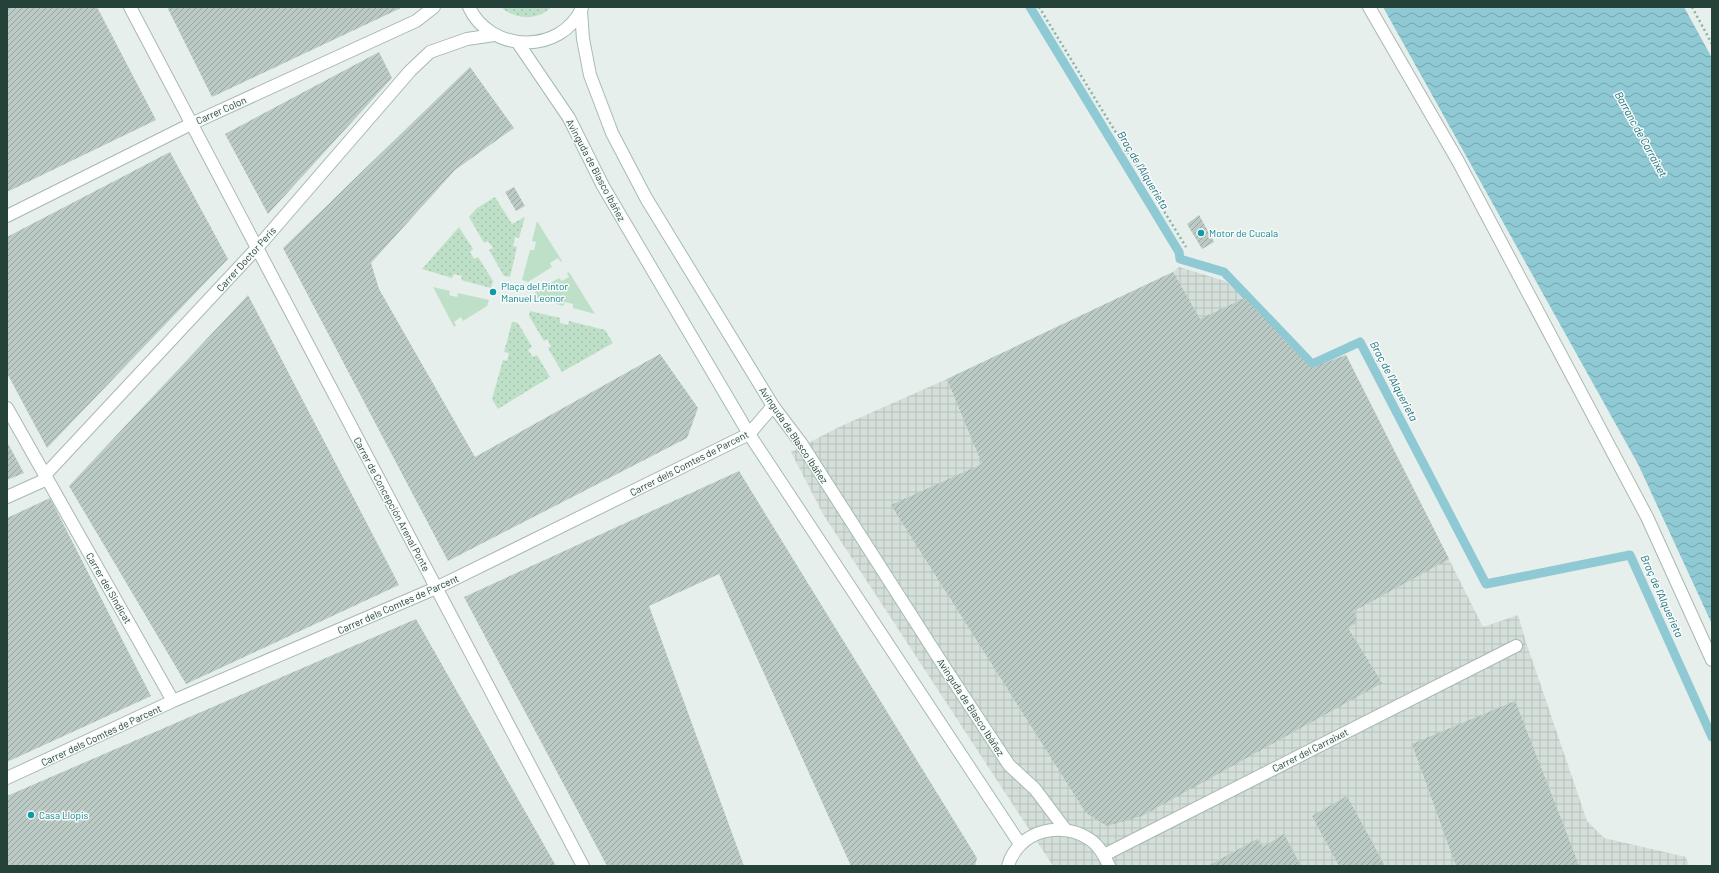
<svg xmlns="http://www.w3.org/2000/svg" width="1719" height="873" viewBox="0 0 1719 873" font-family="Barlow,sans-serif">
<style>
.industrial{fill:url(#industrial-grid)}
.grass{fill:url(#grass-dots)}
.park{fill:#bfe0c8}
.water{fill:url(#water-waves)}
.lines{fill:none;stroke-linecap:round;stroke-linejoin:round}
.stream{stroke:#8ec9d4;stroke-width:9}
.building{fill:url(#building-hatch)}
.lane-casing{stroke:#a8b8b2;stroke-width:14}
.street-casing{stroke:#a8b8b2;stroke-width:14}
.secondary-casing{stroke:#a4bbb3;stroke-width:14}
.path{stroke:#86b3a5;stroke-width:2.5;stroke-dasharray:2 3;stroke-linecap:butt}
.lane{stroke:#fff;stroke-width:12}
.street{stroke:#fff;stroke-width:12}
.secondary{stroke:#fff;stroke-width:12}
.culture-dot{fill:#0f9aa8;stroke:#f7fbf9;stroke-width:1.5}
.labels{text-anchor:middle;stroke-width:3;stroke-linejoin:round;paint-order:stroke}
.street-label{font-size:10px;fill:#24423a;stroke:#f7fbf9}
.culture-label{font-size:10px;fill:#0d838f;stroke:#f7fbf9;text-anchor:start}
.water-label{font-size:11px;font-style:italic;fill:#1c6f80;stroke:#f7fbf9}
</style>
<defs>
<pattern id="industrial-grid" width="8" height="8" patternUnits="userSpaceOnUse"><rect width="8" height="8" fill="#d4dfda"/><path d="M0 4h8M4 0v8" fill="none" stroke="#b6c1bc"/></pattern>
<pattern id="grass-dots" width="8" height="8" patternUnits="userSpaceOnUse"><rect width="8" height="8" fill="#bfe0c8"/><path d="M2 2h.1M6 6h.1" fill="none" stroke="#a4c1ad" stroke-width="1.8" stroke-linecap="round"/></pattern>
<pattern id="water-waves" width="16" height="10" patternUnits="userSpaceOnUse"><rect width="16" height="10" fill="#8ec9d4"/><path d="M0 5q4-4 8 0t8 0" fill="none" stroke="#74a5ad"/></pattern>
<pattern id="building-hatch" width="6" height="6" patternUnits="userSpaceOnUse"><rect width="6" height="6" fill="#bbcac4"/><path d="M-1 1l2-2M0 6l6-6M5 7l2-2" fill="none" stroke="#98a6a0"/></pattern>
</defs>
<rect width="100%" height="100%" fill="#e6efeb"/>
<path class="industrial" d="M1179 267 1225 281 1245 298 1311 368 1346 355 1483 627 1518 615 1526 642 1587 821 1604 838 1686 857 1689 866H1053L823 514 791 452 839 427 947 379 1173 272Z"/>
<path class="grass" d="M501 7H551C538 21 514 20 501 7Z
M495 197 512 224 525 217 519 238 515 237 513 246 517 247 510 277 504 276 489 250 493 248 488 241 484 243 469 217 477 208Z
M459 227 473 249 470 252 474 259 478 257 493 281 491 288 461 280 462 276 454 274 452 278 422 269Z
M530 311 560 318V323L568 325 569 321 605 330 613 343 562 372 548 348 551 346 547 339 544 341 529 316Z
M512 322 518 323 532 347 528 350 533 357 537 355 550 377 498 409 492 399 503 360 507 361 509 353 504 352Z"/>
<path class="park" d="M537 221 562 261 561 262 558 258 550 263 552 267 528 282 522 280 530 250H534L536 242 532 241Z
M569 272 595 314 573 308V304L565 302 563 306 535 297V292L559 278 562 281 569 277 567 273Z
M433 287 450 291 449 295 457 297 458 293 489 300 487 306 463 321 461 317 454 322 456 325 454 327Z"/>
<path class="water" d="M1383 7H1684L1712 58V624L1638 464Z"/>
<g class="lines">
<path class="stream" d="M1030 7 1179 252 1180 259 1224 272 1312 364 1360 342 1486 584 1630 555 1712 737"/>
</g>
<path class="building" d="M7 7H97L156 120 7 192Z
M167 7H403L212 97Z
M379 52 392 78 268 214 225 134Z
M470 67 514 128 455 170 371 263 379 289 475 457 660 354 698 408 687 438 448 561 283 248Z
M170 152 228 259 47 448 7 373V237Z
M514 187 525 206 516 211 505 192Z
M1199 215 1214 242 1202 249 1187 224Z
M1173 272 1200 319 1245 298 1311 368 1346 355 1449 559 1354 611 1357 622 1348 628 1382 683 1142 816 1107 826 1086 813 891 505 982 464 947 379Z
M248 295 399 585 186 684 69 486Z
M7 442 24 473 7 480Z
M739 471 977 858 975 866H851L719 574 649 606 744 866H607L464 597Z
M50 498 151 696 7 762V518Z
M416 619 556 866H7V796Z
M1515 701 1562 821 1579 866H1456L1412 744Z
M1347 796 1385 866H1339L1312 816Z
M1284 834 1301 866H1208L1257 839 1263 847Z"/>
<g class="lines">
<defs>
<path id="lane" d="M1369 7 1458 161 1647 517 1712 660"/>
<path id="street" d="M130 7 583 866
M7 216 191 124 416 21 434 7
M7 408 173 701
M7 497 47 479 45 475 257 248 410 71 430 52 467 39 494 35
M7 778 173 701 436 588 749 434 773 406
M1104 855 1516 646"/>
<path id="secondary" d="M469 7C490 53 561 55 582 8
M581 11 583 39 590 75 612 133 646 198 773 406 801 443 947 671 1009 765 1035 789 1065 829
M518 43 569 118 603 186 749 434 1020 844
M1008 866C1018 830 1063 819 1092 841 1100 847 1105 857 1109 866"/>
</defs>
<use href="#lane" class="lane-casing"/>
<use href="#street" class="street-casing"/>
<use href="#secondary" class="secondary-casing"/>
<path class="path" d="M1039 7 1186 247
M1692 7 1712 44"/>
<use href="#lane" class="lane"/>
<use href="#street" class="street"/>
<use href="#secondary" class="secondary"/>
</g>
<g class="culture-dot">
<circle cx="1201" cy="233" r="4"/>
<circle cx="493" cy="292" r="4"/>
<circle cx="31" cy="815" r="4"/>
</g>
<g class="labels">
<g class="street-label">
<text transform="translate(221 110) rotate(-24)" y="4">Carrer Colon</text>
<text transform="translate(596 170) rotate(62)" y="4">Avinguda de Blasco Ibáñez</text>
<text transform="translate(246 259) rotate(-48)" y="4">Carrer Doctor Peris</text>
<text transform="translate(794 435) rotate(56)" y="4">Avinguda de Blasco Ibáñez</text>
<text transform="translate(689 463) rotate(-27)" y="4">Carrer dels Comtes de Parcent</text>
<text transform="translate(392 504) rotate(62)" y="4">Carrer de Concepción Arenal Ponte</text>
<text transform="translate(109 588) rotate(60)" y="4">Carrer del Sindicat</text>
<text transform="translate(398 604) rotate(-24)" y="4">Carrer dels Comtes de Parcent</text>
<text transform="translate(971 707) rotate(57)" y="4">Avinguda de Blasco Ibáñez</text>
<text transform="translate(101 735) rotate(-25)" y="4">Carrer dels Comtes de Parcent</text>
<text transform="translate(1310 750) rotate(-27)" y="4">Carrer del Carraixet</text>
</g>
<g class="culture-label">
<text x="1209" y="237">Motor de Cucala</text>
<text x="501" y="290">Plaça del Pintor<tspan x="501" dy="12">Manuel Leonor</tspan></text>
<text x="39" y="819">Casa Llopis</text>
</g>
<g class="water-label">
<text transform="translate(1641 134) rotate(61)" y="4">Barranc de Carraixet</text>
<text transform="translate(1143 170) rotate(59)" y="4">Braç de l'Alquerieta</text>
<text transform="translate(1394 381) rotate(62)" y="4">Braç de l'Alquerieta</text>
<text transform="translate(1662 596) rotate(66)" y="4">Braç de l'Alquerieta</text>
</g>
</g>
<rect width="1719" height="873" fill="none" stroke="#24423a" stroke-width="16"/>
</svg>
